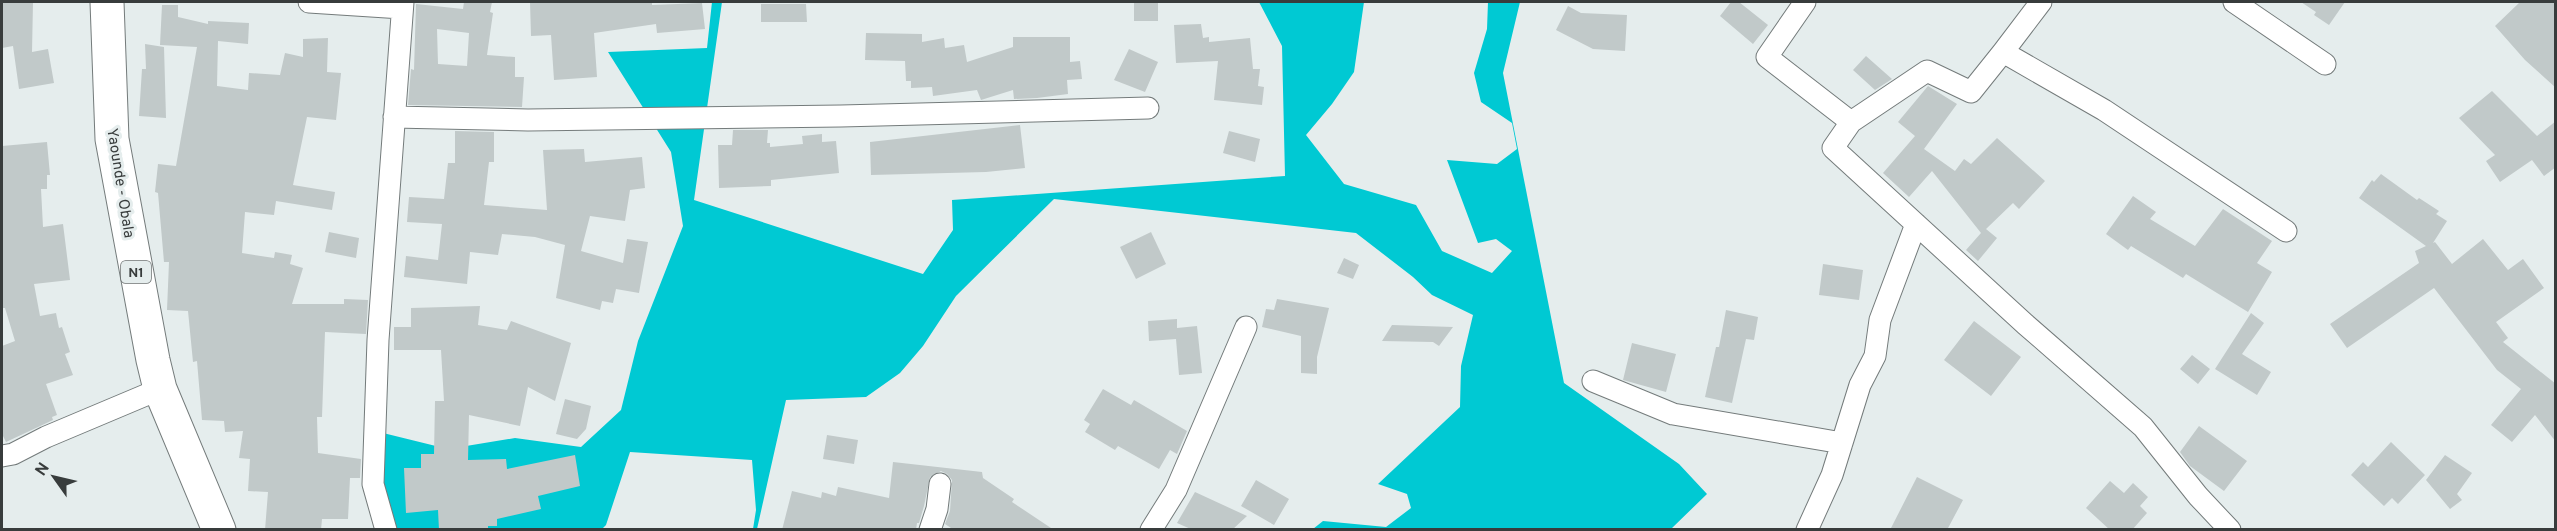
<svg xmlns="http://www.w3.org/2000/svg" width="2557" height="531" viewBox="0 0 2557 531" font-family="Overpass,sans-serif">
<style>
.forest{fill:#00c9d3}
.building{fill:#c1c9c9;fill-rule:evenodd}
.lines{fill:none;stroke-linecap:round;stroke-linejoin:round}
.street-casing{stroke:#747b7b;stroke-width:23}
.highway-casing{stroke:#747b7b;stroke-width:35}
.street{stroke:#fff;stroke-width:21}
.highway{stroke:#fff;stroke-width:33}
.labels{text-anchor:middle;stroke-width:6;stroke-linejoin:round;paint-order:stroke}
.shield{fill:#e5eded;stroke:#6c7171;stroke-width:1.5}
.shield-label{font-size:14px;font-weight:bold;fill:#383c3c}
.street-label{font-size:15px;fill:#383c3c;stroke:#e5eded}
</style>
<rect width="100%" height="100%" fill="#e5eded"/>
<path class="forest" d="M712 2H722L694 200 923 274 953 230 952 200 1285 176 1282 46 1259 2H1364L1354 72 1332 104 1306 135 1344 184 1416 205 1442 251 1492 273 1512 251 1496 239 1478 243 1447 160 1497 164 1517 149 1512 123 1481 102 1474 73 1487 29 1488 2H1520L1503 73 1564 383 1679 464 1707 494 1671 529H1313L1323 521 1386 527 1411 508 1407 494 1378 484 1460 407 1461 366 1473 315 1432 295 1413 277 1356 233 1054 199 956 296 923 346 900 373 866 397 786 400 757 529H753L756 510 752 460 630 452 606 525 602 529H390L375 431 448 449 515 438 581 447 621 410 638 341 683 226 671 152 608 52 707 48Z"/>
<path class="building" d="M2 2H33L32 52 48 49 54 83 19 89 13 46 2 48Z
M464 2H492L490 12 493 13 487 55 515 57V77H524L522 107 408 105 411 69 414 70 416 4 463 9ZM437 29 469 33 467 66 438 64Z
M530 2H652V5L702 3 705 29 657 33 656 24 594 33 597 77 554 80 551 35 531 36Z
M1134 2H1158V21H1134Z
M1731 2H1739L1768 25 1753 44 1720 16Z
M2301 2H2345L2329 25 2314 15 2316 12Z
M2520 2H2556V88L2525 60 2495 26Z
M761 4H806L807 22H761Z
M162 5H178V17L208 24V21L249 23 248 44 218 41 217 86 248 90 249 73 280 75 285 53 303 57V39L328 38 327 72 341 73 336 120 307 117 293 185 335 192 332 210 276 201 274 215 245 212 242 253 274 258 275 252 292 255 290 264 303 268 292 304H344V299L368 300 366 334 325 332 322 417H317L318 453 361 459 360 478H350L348 519H322L321 530H265L268 492 248 491 250 459 239 458 243 431 225 432 224 421 202 420 197 361 193 362 188 311 167 310 169 262H164L158 193 155 192 158 164 176 166 197 47 160 45Z
M1568 6 1581 13 1627 15 1625 51 1593 49 1556 30Z
M1201 24 1203 38 1209 37V42L1250 38 1253 69H1260L1258 86 1264 87 1262 105 1214 100 1218 61 1176 63 1174 25Z
M866 33 922 34V42L944 38 945 48 964 45 967 62 1013 47V37H1070V62L1080 61 1082 79 1067 80 1068 94 1037 98 1014 99 1013 90 981 100 977 90 933 96 932 87 911 88V81H906L905 61 865 60Z
M145 44 164 47 166 118 139 116 142 69H146Z
M1129 49 1158 62 1145 92 1114 80Z
M1866 56 1892 79 1875 90 1853 70Z
M1928 86 1957 104 1924 149 1955 171 1964 159 1971 164 1997 138 2045 181 2019 209 2013 203 1986 229 1997 238 1978 261 1966 250 1981 233 1932 171 1909 197 1883 173 1915 136 1898 122Z
M2492 91 2537 136 2556 121V167L2544 176 2532 160 2500 182 2486 161 2495 155 2459 118Z
M1020 125 1025 168 986 172 871 175 870 142Z
M733 130H768L767 143H770V147L803 144 802 136 822 134V142L836 141 839 173 771 180V186L719 188 718 145H732Z
M455 131 494 132V162H489L484 205 547 210 543 150 584 149 585 162 642 157 645 188 630 190 625 221 590 216 581 251 623 263 627 239 648 242 639 293 616 289 613 303 602 301 600 310 556 298 565 245 535 237 502 234 498 255 470 252 467 284 404 277 406 256 438 260 442 224 407 222 409 197 444 199 448 163H455Z
M1229 131 1260 139 1255 162 1223 153Z
M47 142 50 175H47V189H41L43 227 63 224 70 280 34 284 40 316 56 313 59 328 62 327 70 352 65 354 73 375 46 384 57 415 52 417 53 420 6 442 2 434V346L15 341 5 308H2V146Z
M2381 174 2417 200 2419 198 2439 211 2436 214 2447 221 2433 243 2435 242 2452 264 2483 239 2508 270 2523 259 2544 288 2496 322 2508 338 2503 342 2556 384V442L2535 415 2512 442 2491 425 2521 389 2497 370 2434 288 2347 348 2330 324 2419 263 2415 251 2426 246 2359 198 2372 180 2374 182Z
M2133 196 2156 212 2150 219 2195 246 2223 209 2272 241 2257 263 2272 272 2248 312 2186 274 2183 278 2131 246 2128 250 2106 234Z
M329 232 359 238 356 258 325 252Z
M1151 232 1166 264 1136 279 1120 247Z
M1344 258 1359 265 1353 279 1337 273Z
M1823 264 1863 270 1859 300 1819 295Z
M1277 299 1329 308 1317 357V374L1301 373V336L1262 327 1266 309 1274 310Z
M480 306 478 325 507 330 511 321 571 343 555 401 528 387 520 426 469 415 468 460 506 459 507 469 575 455 580 486 538 496 541 509 497 519V526H488V530H439L438 510 406 513 404 468H421V454H434L435 401H444L441 350H394V327H411V308Z
M1726 310 1758 317 1754 340 1746 339 1732 403 1705 397 1716 347H1719Z
M2251 313 2264 323 2242 354 2271 372 2257 395 2215 369Z
M1177 319V328L1197 326 1202 373 1179 375 1176 339 1149 341 1148 321Z
M1974 321 2021 357 1991 396 1944 360Z
M1392 325 1453 327 1439 346 1433 342 1382 341Z
M1632 343 1676 354 1666 392 1623 380Z
M2192 355 2210 369 2198 384 2180 369Z
M1103 389 1131 405 1134 400 1187 431 1177 454 1170 450 1159 469 1118 446 1115 450 1085 432 1090 424 1084 420Z
M565 399 591 406 586 429 577 439 556 434Z
M2199 426 2247 461 2224 491 2190 466 2180 452Z
M827 435 858 440 854 464 823 459Z
M2391 442 2425 475 2398 504 2392 498 2384 506 2351 475 2363 462 2368 467Z
M2445 455 2472 473 2457 494 2462 500 2450 509 2426 480Z
M893 462 982 472 983 478 1014 499 1012 502 1054 530H954L945 524 950 511 952 480 947 474 941 471 930 477 924 506 919 523H917L916 530H782L792 491 821 498 822 492 836 496 838 487 889 498Z
M1917 477 1963 500 1947 530H1890Z
M1256 480 1289 499 1274 525 1241 506Z
M2110 481 2124 493 2133 483 2148 497 2140 506 2147 513 2132 530H2110L2086 508Z
M1195 492 1247 516 1232 530H1193L1177 523Z"/>
<g class="lines">
<defs>
<path id="street" d="M309 2 402 8
M1805 2 1767 57 1851 122 1833 148 2025 324 2143 427 2198 496 2230 530
M2041 2 2003 52 2104 110 2286 231
M2234 2 2325 64
M394 117 528 120 841 116 1148 108
M1851 122 1927 71 1971 92 2003 52
M1593 381 1673 414 1842 443
M2 456 13 454 46 437 160 389
M386 530 373 484 378 340 403 2
M930 530 937 509 940 484
M1151 530 1176 490 1246 327
M1807 530 1832 475 1860 385 1875 356 1880 320 1916 224"/>
<path id="highway" d="M107 2 112 139 153 360 160 389 219 530"/>
</defs>
<use href="#street" class="street-casing"/>
<use href="#highway" class="highway-casing"/>
<use href="#street" class="street"/>
<use href="#highway" class="highway"/>
</g>
<g class="labels">
<rect class="shield" x="121" y="261" width="30" height="22" rx="4.5"/>
<g class="shield-label">
<text x="136" y="277">N1</text>
</g>
<g class="street-label">
<text transform="translate(121 183) rotate(81)" y="5">Yaounde - Obala</text>
</g>
</g>
<rect width="2557" height="531" fill="none" stroke="#383c3c" stroke-width="6"/>
<g transform="translate(54 477) rotate(304)" stroke="#e5eded" stroke-width="4.5" paint-order="stroke">
<path d="M0-4.5L10 22L0 15L-10 22Z" fill="#383c3c"/>
<text y="-9" font-size="16" font-weight="bold" text-anchor="middle" fill="#383c3c">N</text>
</g>
</svg>
